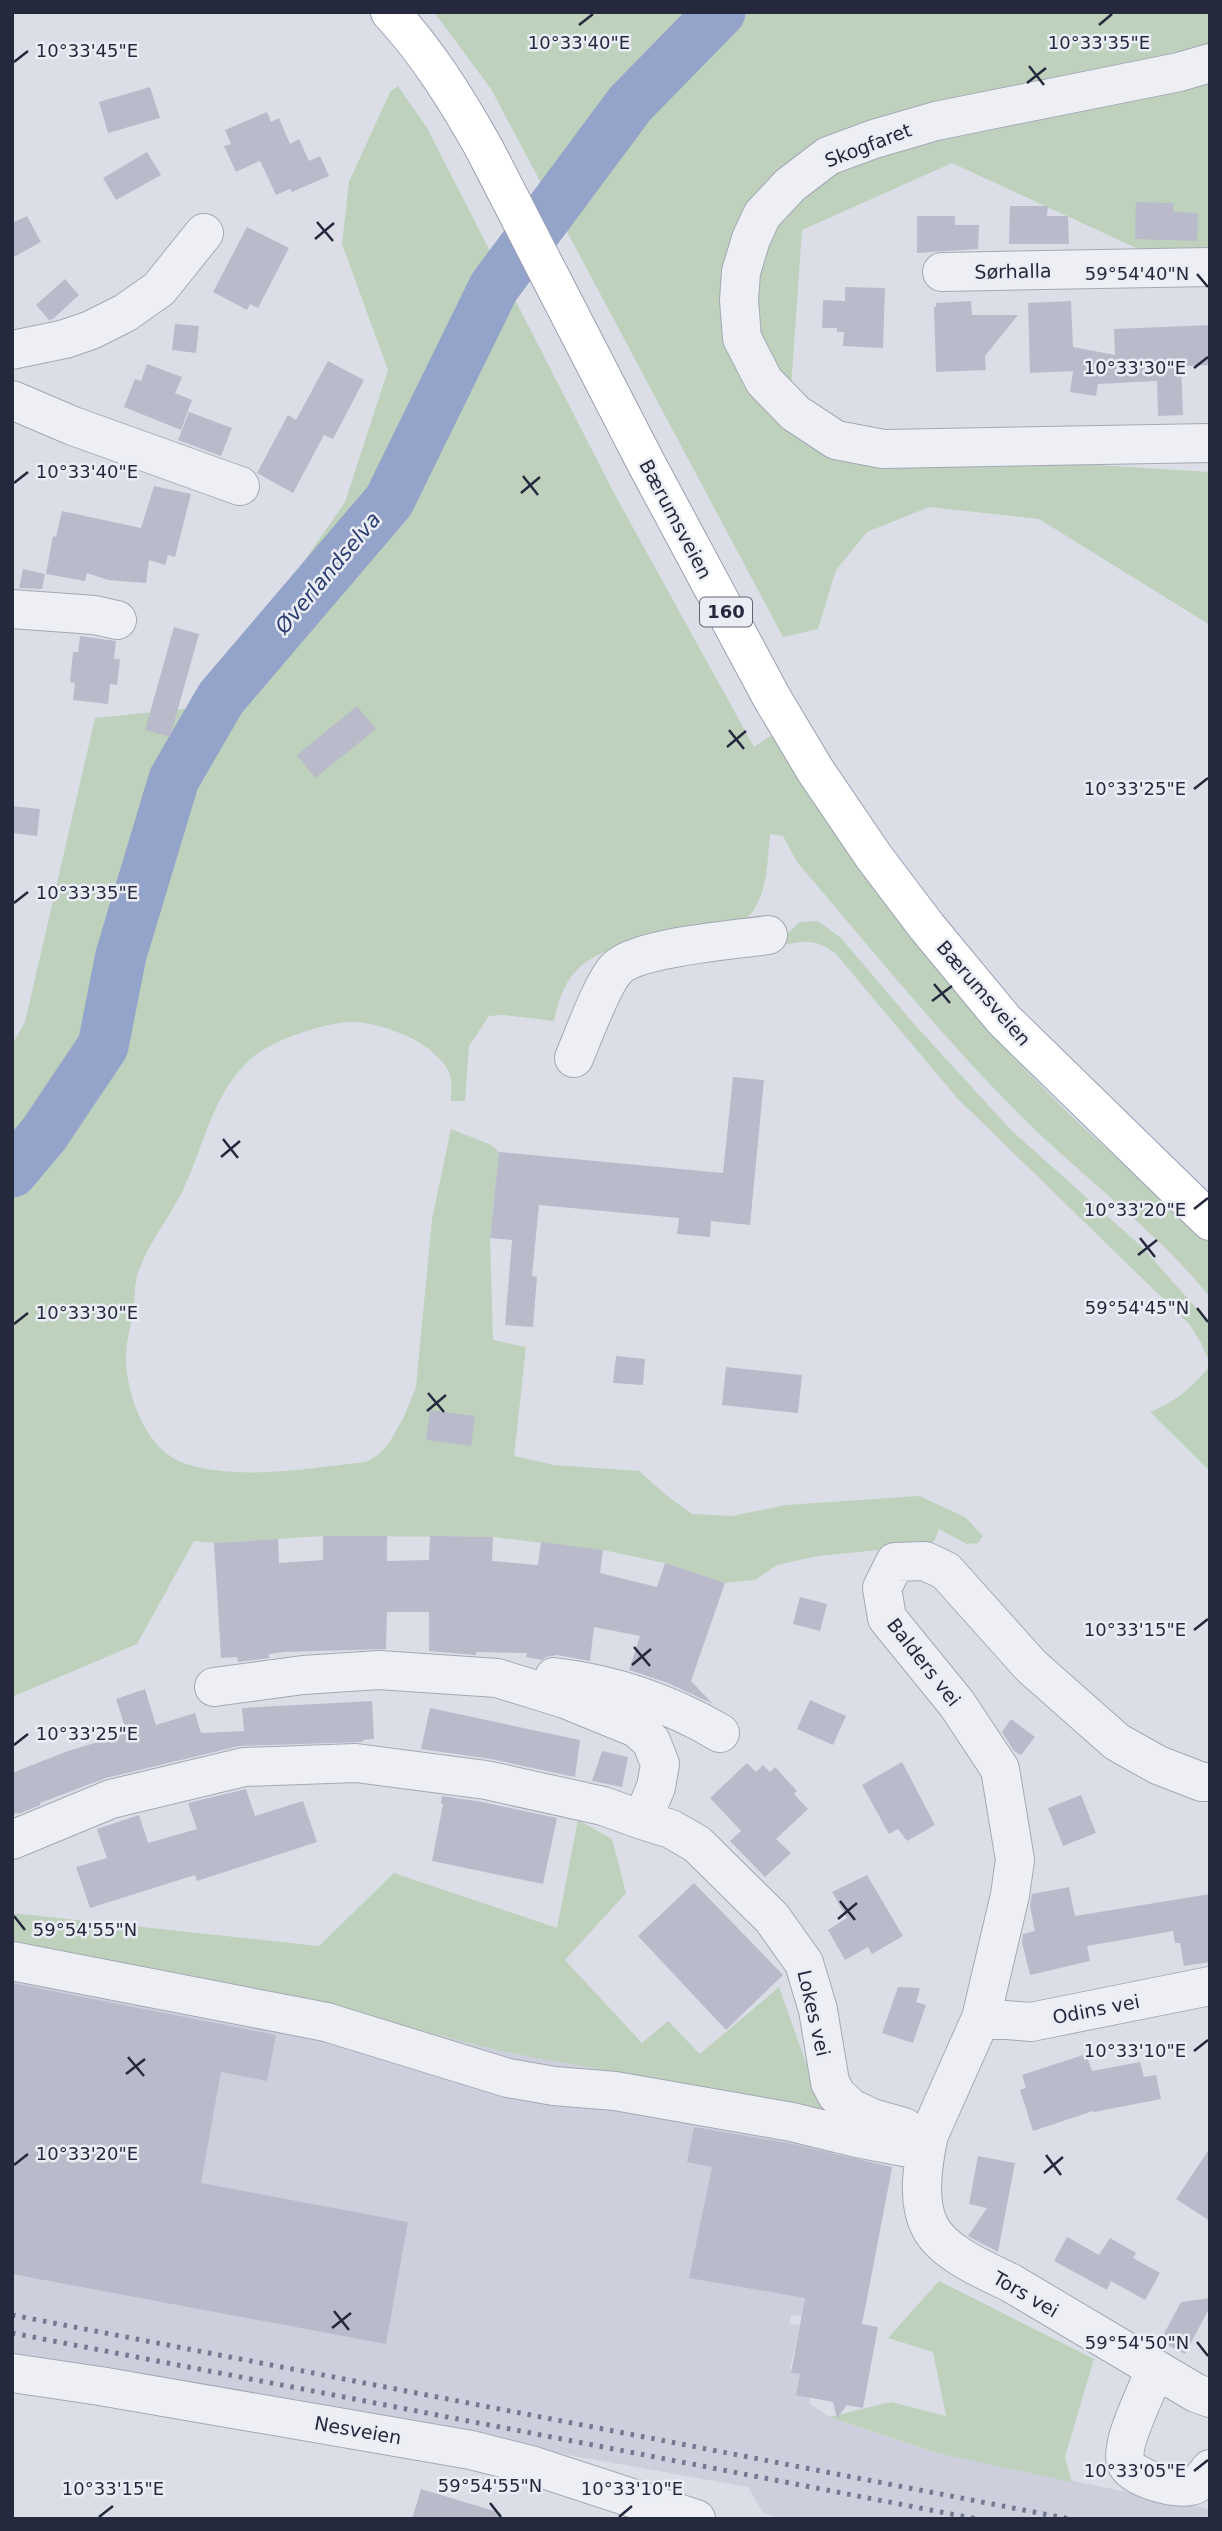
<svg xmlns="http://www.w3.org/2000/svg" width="1222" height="2531" viewBox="0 0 1222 2531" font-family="'DejaVu Sans',sans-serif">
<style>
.built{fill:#cdd0dc}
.green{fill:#bdd1bc}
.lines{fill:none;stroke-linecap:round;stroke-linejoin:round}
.river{stroke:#94a3c9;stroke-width:51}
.building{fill:#b9bbca}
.minor-casing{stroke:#a5a8b4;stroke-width:40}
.major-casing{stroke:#9a9fb3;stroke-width:40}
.minor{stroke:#eeeff5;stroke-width:38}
.major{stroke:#fff;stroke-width:38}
.rail{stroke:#747991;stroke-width:5;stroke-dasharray:3.5 7;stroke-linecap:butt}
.ticks{fill:none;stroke:#25293d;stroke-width:2.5}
.labels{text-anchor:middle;stroke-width:5;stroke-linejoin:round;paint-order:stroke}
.shield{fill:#ebedf5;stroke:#606474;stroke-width:2}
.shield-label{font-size:18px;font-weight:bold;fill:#25293d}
.street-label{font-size:19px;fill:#25293d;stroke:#ebedf5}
.water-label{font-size:21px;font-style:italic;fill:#2d3e73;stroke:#ebedf5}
.ticks-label{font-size:18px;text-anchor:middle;fill:#25293d;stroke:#ebedf5;stroke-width:5;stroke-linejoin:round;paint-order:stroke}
</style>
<rect width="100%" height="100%" fill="#dcdee7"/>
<path class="built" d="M12 1942 384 2021 500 2051 699 2088 836 2138 833 2157 892 2169 865 2310 841 2305 802 2316 791 2315 790 2324 800 2325 790 2369 807 2373 811 2390 809 2403 829 2417 937 2453 1210 2509V2519H782L763 2513 748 2487 12 2356Z"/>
<path class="green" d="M434 12H1210V252L1158 258 952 163 802 230 790 403 839 449 1210 472V625L1039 519 929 507 867 532 836 570 818 629 783 637 491 89Z
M398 86 427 128 614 493 754 747 772 735C892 930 1026 1095 1210 1234V1297C1153 1227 1078 1174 1014 1109 937 1031 868 945 797 862L783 836 770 834C767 866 768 899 743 923 696 931 614 936 579 968 564 981 558 1003 554 1021L503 1015 489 1016 469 1046 465 1101H451C451 1093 452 1083 450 1075 447 1064 435 1054 426 1047 409 1034 374 1022 352 1022 326 1022 273 1040 253 1057 211 1092 204 1150 180 1196 166 1222 146 1247 137 1276 134 1287 135 1301 133 1313 130 1328 126 1343 126 1360 127 1397 147 1452 186 1464 244 1481 307 1468 366 1462L378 1455 389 1443 404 1417 416 1387 432 1219 451 1129 491 1145 499 1152 490 1238 493 1340 526 1347 514 1456 554 1465 639 1471 666 1495 692 1514 732 1516 786 1505 919 1496 965 1517 983 1536 978 1543 967 1544 939 1529 935 1540 929 1545 818 1556 777 1565 755 1580 725 1583 665 1563 603 1550 493 1537 323 1536 214 1543 194 1541 137 1644 12 1697V1045L25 1022 95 718 194 708 273 606 345 502 388 370 342 244 349 182 390 92Z
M818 921 841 938 915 1025 1011 1130 1142 1247 1198 1310 1210 1326V1364L1201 1343 1190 1325 957 1098 836 954C818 939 804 940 783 945L786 935 800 922Z
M1210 1366V1471L1150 1412C1177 1401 1192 1387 1210 1366Z
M578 1820 612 1839 626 1893 565 1960 642 2043 668 2021 700 2054 779 1987 823 2111 500 2051 384 2021 12 1942V1913L319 1946 394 1873 557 1928Z
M939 2281 1094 2359 1065 2457 1072 2482 937 2453 829 2417 891 2402 946 2416 933 2352 888 2338Z"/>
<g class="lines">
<path class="river" d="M12 1172 44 1134 103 1046 121 955 174 779 221 698 389 501 494 287 630 104 720 12"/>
</g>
<path class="building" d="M150 87 160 118 108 133 99 102Z
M267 112 271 122 279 118 290 144 299 139 309 161 320 156 329 176 292 192 290 189 276 195 260 161 236 172 224 146 231 144 225 130Z
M147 152 161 175 116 200 103 178Z
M1136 202 1174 203 1173 212 1198 213 1197 241 1135 239Z
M1010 206H1048L1047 216H1068L1069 244H1009Z
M27 216 41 242 12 258V223Z
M917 216H955V225H979L978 249 917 253Z
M247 227 289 248 258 308 250 304 247 310 213 292Z
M65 279 79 295 53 319 49 320 36 305Z
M845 287 885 288 883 348 843 346 844 332H837V328H822L823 300 845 301Z
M971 301 972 315H1018L985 356 986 370 936 372 934 307H936V303Z
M1071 301 1073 347 1115 355 1114 329 1210 325V365L1181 366 1183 415 1158 416 1157 381 1098 384 1096 396 1070 392 1073 371 1030 373 1028 303Z
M175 324 199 326 196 353 172 350Z
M328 361 364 380 333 439 324 435 293 493 257 473 288 415 296 420Z
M147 364 182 377 175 393 192 400 181 430 124 407 135 379 141 381Z
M189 412 232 428 221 456 178 440Z
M154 486 191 494 175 557 168 555 165 565 149 560 146 583 108 580 87 573 85 581 46 574 53 536 56 537 62 511 141 528Z
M23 569 45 574 42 589 19 588Z
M174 627 199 634 170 737 145 730Z
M80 636 116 641 114 659H120L117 685 110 684 108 704 73 700 75 683 70 682 73 652H78Z
M357 706 376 729 315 778 297 755Z
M12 806 40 809 37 836 12 833Z
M733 1077 764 1080 750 1225 711 1221 710 1237 677 1234 679 1218 539 1205 532 1276 537 1277 533 1327 505 1325 512 1240 490 1238 499 1152 723 1173Z
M616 1356 645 1359 643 1385 613 1383Z
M726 1367 802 1375 798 1413 722 1405Z
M430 1410 475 1416 471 1446 426 1440Z
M323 1536H387V1561L429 1560 430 1536 493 1537 492 1561 538 1565 541 1542 603 1550 600 1573 657 1587 665 1563 725 1583 691 1681 713 1704 668 1683 629 1670 640 1636 594 1627 590 1661 557 1655 547 1657 542 1660 526 1657 527 1653 476 1652V1655L429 1651V1612H387L386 1649 284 1652 269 1654V1658L238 1662 237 1657 221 1658 214 1543 278 1539 279 1563 323 1560Z
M800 1597 827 1604 820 1631 793 1624Z
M145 1689 156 1725 195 1713 201 1733 244 1731 242 1708 372 1701 374 1739 363 1740V1742L239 1746 106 1778 40 1803V1805L21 1813 12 1814V1773L68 1751 127 1733 116 1699Z
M810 1700 846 1716 833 1745 797 1729Z
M430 1708 580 1740 575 1777 491 1759 421 1749Z
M1011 1719 1035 1737 1021 1755 1014 1751 1002 1732Z
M602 1751 628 1757 622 1787 592 1781Z
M902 1762 935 1825 907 1841 898 1829 889 1834 862 1785Z
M747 1763 756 1772 763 1765 770 1772 775 1767 797 1791 794 1794 808 1809 776 1839 791 1853 765 1877 730 1841 741 1831 710 1798Z
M246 1789 255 1816 303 1801 317 1842 197 1881 195 1875 90 1908 76 1867 107 1858 97 1829 139 1815 148 1843 197 1829 188 1803Z
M1081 1795 1096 1833 1063 1846 1048 1808Z
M442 1796 482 1802 557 1818 543 1884 432 1861 443 1804 441 1803Z
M867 1875 903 1936 872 1954 868 1947 845 1960 828 1930 847 1918 832 1892Z
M694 1883 783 1975 726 2030 638 1936Z
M1069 1887 1075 1916 1210 1894V1962L1184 1966 1180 1943H1175L1173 1931 1087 1946 1090 1961 1030 1975 1022 1942 1023 1934 1035 1931 1030 1906 1032 1894Z
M12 1983 276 2035 267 2081 221 2072 201 2183 408 2222 386 2344 12 2274Z
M898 1987 920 1988 916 2002 926 2005 913 2043 882 2033Z
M1086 2054 1092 2071 1140 2062 1144 2077 1156 2075 1161 2099 1094 2112 1093 2111 1033 2131 1020 2090 1026 2088 1022 2075Z
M694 2127 788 2143 892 2167 862 2324 878 2327 863 2408 847 2405 837 2418 833 2402 796 2395 800 2374 791 2373 805 2298 689 2278 712 2167 687 2162Z
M1210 2148V2221L1176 2199Z
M978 2156 1015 2163 998 2252 968 2236 987 2208 969 2204Z
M1067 2237 1099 2255 1110 2238 1136 2253 1133 2258 1160 2273 1145 2300 1111 2281 1107 2290 1054 2261Z
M1210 2298V2307L1185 2354 1160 2341 1181 2302Z
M421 2489 501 2513V2519H412Z"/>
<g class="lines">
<defs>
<path id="minor" d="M1210 63 1179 72 936 121 874 139 828 156 790 185 762 215 751 239 741 272 739 300 742 338 764 381 795 413 836 440 883 449 1210 443
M942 272 1210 267
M12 350 65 339 91 330 125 313 159 289 204 233
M12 400 73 426 240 486
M12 609 94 615 117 620
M574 1058C583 1037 602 984 616 969 636 947 735 940 768 935
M554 1677C614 1684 669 1703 720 1733
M1210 1782H1202L1158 1765 1117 1742 1031 1666 946 1571 925 1561 895 1562 882 1588 887 1618 957 1704 1000 1769 1015 1860 1010 1895 981 2018 929 2135C923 2162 916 2201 930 2227 943 2253 986 2271 1011 2283L1196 2393 1210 2398
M642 1820 671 1829 697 1844 772 1918 804 1963 818 2010 830 2082 836 2094 851 2108 872 2118 904 2127
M12 1840 111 1799 244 1767 356 1763 486 1780 603 1806 642 1820 656 1787 660 1764 651 1741 636 1728 565 1699 497 1678 379 1670 303 1675 214 1687
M12 1961 326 2022 508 2078 554 2086 615 2091 792 2122 857 2138 925 2151
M981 2018 1031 2022 1210 1986
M1155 2370C1148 2389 1119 2445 1126 2463 1133 2479 1174 2489 1190 2486 1199 2485 1205 2476 1210 2469
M12 2373 100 2386 471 2450 534 2466 696 2519"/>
<path id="major" d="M390 12C428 53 457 100 484 148L645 461 772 698 815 770 874 857 927 927 1004 1020 1210 1221"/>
</defs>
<use href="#minor" class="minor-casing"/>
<use href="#major" class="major-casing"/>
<use href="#minor" class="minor"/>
<use href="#major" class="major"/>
<path class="rail" d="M12 2315 1070 2519
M12 2333 977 2519"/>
</g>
<path class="ticks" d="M579 25 593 14M1099 25 1112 14M14 62 28 51M1029 66 1044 85M1027 83 1046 68M317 222 333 241M315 239 334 223M1197 274 1208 287M1194 368 1208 357M523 476 538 495M14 483 28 472M521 493 540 477M729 730 744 749M727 747 746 731M1194 789 1208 778M14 903 28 892M934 984 950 1003M932 1001 952 986M223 1139 238 1158M221 1157 240 1141M1194 1209 1208 1198M1140 1238 1155 1257M1138 1255 1157 1240M1197 1308 1208 1322M14 1324 28 1313M428 1393 444 1412M427 1411 446 1395M1194 1630 1208 1619M634 1647 650 1666M632 1665 651 1649M14 1745 28 1734M840 1901 855 1920M14 1916 25 1930M838 1919 857 1903M1194 2051 1208 2040M128 2057 144 2076M126 2074 145 2059M1046 2155 1061 2175M14 2165 28 2154M1044 2173 1063 2157M334 2311 349 2330M332 2328 351 2313M1197 2342 1208 2356M1194 2471 1208 2460M490 2503 501 2517M99 2517 113 2506M619 2517 632 2506"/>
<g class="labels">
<rect class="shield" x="700" y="597.5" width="52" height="29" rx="5"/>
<g class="shield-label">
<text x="726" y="618">160</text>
</g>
<g class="street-label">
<text transform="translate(868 145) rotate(-21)" y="7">Skogfaret</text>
<text transform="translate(1013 271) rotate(-1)" y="7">Sørhalla</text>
<text transform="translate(676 519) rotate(62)" y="7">Bærumsveien</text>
<text transform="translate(984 993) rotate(49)" y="7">Bærumsveien</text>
<text transform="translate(924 1662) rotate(52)" y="7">Balders vei</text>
<text transform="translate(1096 2009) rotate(-11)" y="7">Odins vei</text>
<text transform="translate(814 2013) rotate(77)" y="7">Lokes vei</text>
<text transform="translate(1026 2294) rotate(30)" y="7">Tors vei</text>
<text transform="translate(358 2430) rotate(10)" y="7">Nesveien</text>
</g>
<g class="water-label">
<text transform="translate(328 573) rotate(-50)" y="7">Øverlandselva</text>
</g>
</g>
<g class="ticks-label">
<text x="579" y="49">10°33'40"E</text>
<text x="1099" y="49">10°33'35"E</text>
<text x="87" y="57">10°33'45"E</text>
<text x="1137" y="280">59°54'40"N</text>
<text x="1135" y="374">10°33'30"E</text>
<text x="87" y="478">10°33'40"E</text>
<text x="1135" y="795">10°33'25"E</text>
<text x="87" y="899">10°33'35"E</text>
<text x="1135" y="1216">10°33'20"E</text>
<text x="1137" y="1314">59°54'45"N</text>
<text x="87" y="1319">10°33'30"E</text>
<text x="1135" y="1636">10°33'15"E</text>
<text x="87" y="1740">10°33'25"E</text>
<text x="85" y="1936">59°54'55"N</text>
<text x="1135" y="2057">10°33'10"E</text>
<text x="87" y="2160">10°33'20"E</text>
<text x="1137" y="2349">59°54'50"N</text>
<text x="1135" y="2477">10°33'05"E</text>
<text x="490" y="2492">59°54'55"N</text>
<text x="113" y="2495">10°33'15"E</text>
<text x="632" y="2495">10°33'10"E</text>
</g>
<rect width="1222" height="2531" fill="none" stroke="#25293d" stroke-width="28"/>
</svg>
